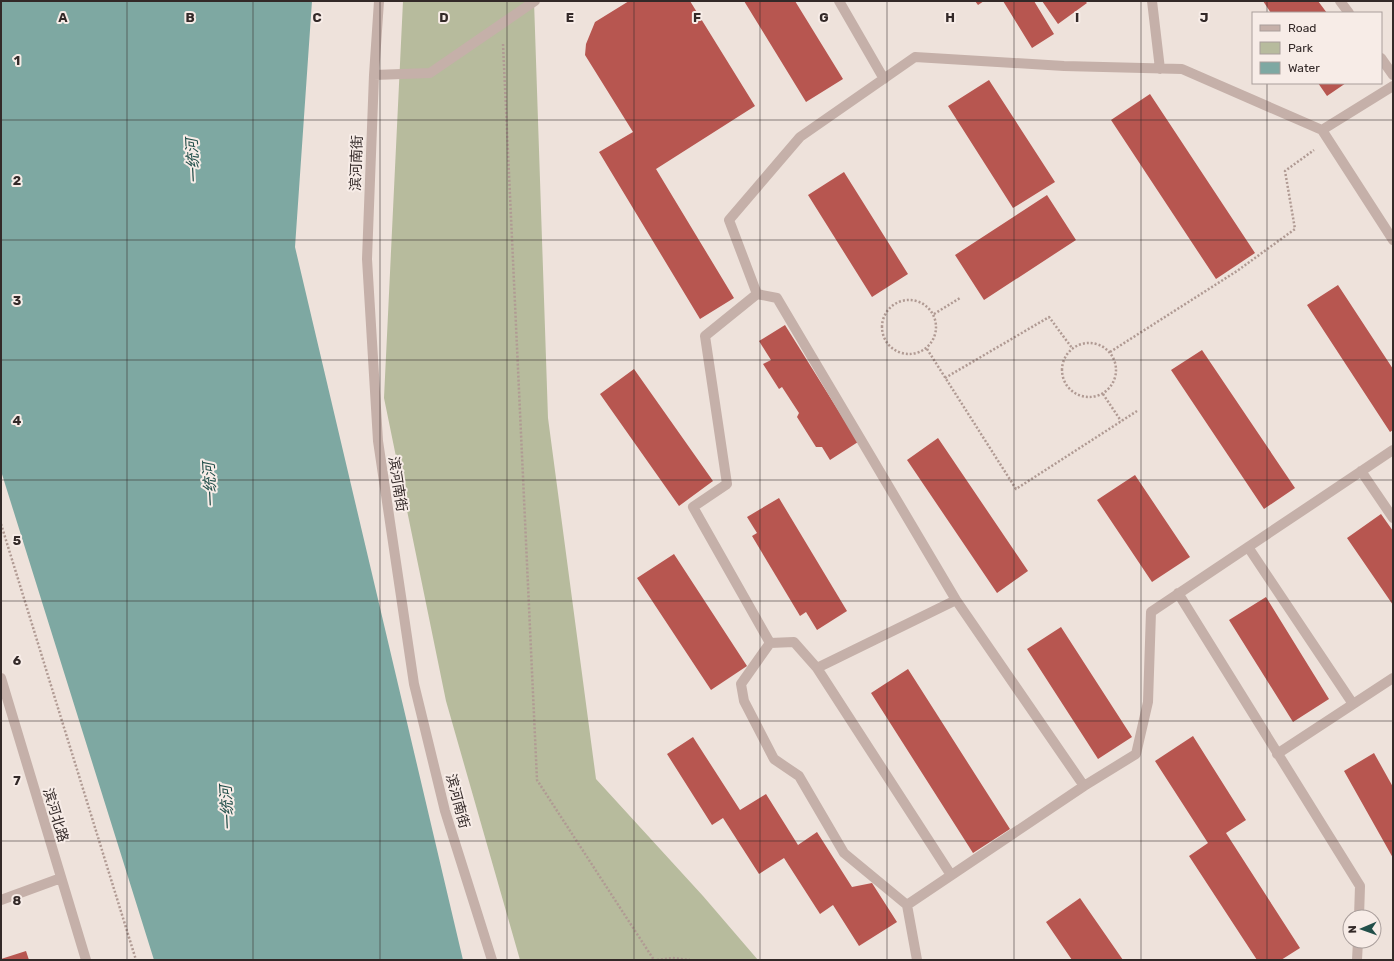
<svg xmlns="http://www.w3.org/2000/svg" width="1394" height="961" viewBox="0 0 1394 961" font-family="Rubik,'Noto Sans SC',sans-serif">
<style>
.green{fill:#b7bb9d}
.water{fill:#7ea8a2}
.building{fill:#b75650}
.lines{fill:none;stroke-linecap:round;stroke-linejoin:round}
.path{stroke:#b09a93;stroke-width:2.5;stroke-dasharray:2 2;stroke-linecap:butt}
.minor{stroke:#c5b0a9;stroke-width:10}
.grid{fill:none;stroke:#332928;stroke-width:1;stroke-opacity:0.55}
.labels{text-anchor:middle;stroke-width:4;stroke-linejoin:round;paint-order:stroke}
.street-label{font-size:14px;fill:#332928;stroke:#f7ece7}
.water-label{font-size:15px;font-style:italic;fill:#224f4a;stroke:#f7ece7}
.grid-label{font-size:13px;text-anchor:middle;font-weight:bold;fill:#332928;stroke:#f7ece7;stroke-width:4;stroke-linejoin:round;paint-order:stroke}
</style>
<rect width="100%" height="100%" fill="#eee2db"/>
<path class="green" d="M403 1H534L548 418 596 779 703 896 758 960H520L446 701 384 398Z"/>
<path class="water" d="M1 1H312L295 247 463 960H154L1 471Z"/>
<path class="building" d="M629 1H690L755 106 656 169 734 298 700 319 599 152 633 132 585 55 586 44 595 22Z
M744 1H795L843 79 806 102Z
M975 1H984L978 5Z
M1003 1H1034L1054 34 1032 48Z
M1042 1H1085L1087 3 1058 24Z
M1263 1H1318L1327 13H1271Z
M989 80 1055 182 1013 208 948 106Z
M1318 83H1346L1327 96Z
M1150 94 1255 253 1216 279 1111 120Z
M844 172 908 274 872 297 808 195Z
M1047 195 1076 240 984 300 955 255Z
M1338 285 1393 369V430L1390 432 1307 305Z
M785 325 858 442 830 460 822 447H816L797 417 799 413 782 387 779 389 763 364 771 360 759 341Z
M1202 350 1295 488 1264 509 1171 370Z
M634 369 713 481 679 506 600 394Z
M938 438 1028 571 997 593 907 460Z
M1135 475 1190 557 1152 582 1097 500Z
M779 498 847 611 817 630 806 612 800 616 752 536 757 533 747 517Z
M1381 514 1393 531V605L1347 538Z
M674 554 747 666 711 690 637 578Z
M1266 597 1329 699 1293 722 1229 620Z
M1061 627 1132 737 1098 759 1027 649Z
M908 669 1010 829 973 853 871 693Z
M1193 736 1246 820 1226 833 1300 948 1281 960H1257L1189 856 1208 843 1155 761Z
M693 737 740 810 766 794 798 845 817 832 852 887 872 883 897 922 859 946 833 905 820 914 784 858 759 874 723 818 712 825 667 754Z
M1374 753 1393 787V858L1344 771Z
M1080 898 1123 960H1072L1046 922Z
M26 951 29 960H1V959Z"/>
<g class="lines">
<path class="path" d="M503 44 537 780 654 960
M882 327a27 27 0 1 1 54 0a27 27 0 1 1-54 0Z
M934 314 960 298
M1062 370a27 27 0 1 1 54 0a27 27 0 1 1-54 0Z
M927 349 1016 489 1137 411
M1110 352 1237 271 1295 229 1285 171 1314 150
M945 378 1049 317 1072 348
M1103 394 1121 421
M1 524 136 960
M657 960 672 958 690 960"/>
<path class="minor" d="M379 1 374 75 367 259 378 441 414 684 445 811 492 960
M839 1 884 79
M1152 1 1160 69
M1340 1 1349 13
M1381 58 1393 75
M374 75 430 73 535 1
M1322 130 1393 240
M757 294 777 298 956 600 1084 786
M1361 471 1393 518
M1248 547 1353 704
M1178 593 1360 886 1359 917
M770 643 693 507 727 484 705 336 757 294 729 220 800 137 915 57 1064 66 1182 69 1322 130 1393 86
M817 668 951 875
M1 678 86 960
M1277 754 1393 678
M1 900 61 878
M907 905 1084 786 1136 754 1148 702 1151 612 1393 450
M917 960 907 905 844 853 799 776 774 759 744 701 741 684 770 643 794 642 817 668 956 600
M1357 960 1358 941"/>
</g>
<path class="grid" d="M127 1V960M253 1V960M380 1V960M507 1V960M634 1V960M760 1V960M887 1V960M1014 1V960M1141 1V960M1267 1V13M1267 83V960M1 120H1393M1 240H1393M1 360H1393M1 480H1393M1 601H1393M1 721H1393M1 841H1393"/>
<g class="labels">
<g class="street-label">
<text transform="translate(356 163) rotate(-88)" y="5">滨河南街</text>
<text transform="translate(398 484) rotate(81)" y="5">滨河南街</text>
<text transform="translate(458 801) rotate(75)" y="5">滨河南街</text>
<text transform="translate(56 815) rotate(73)" y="5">滨河北路</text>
</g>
<g class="water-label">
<text transform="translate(193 161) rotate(-93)" y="5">一统河</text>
<text transform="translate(210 485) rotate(-93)" y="5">一统河</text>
<text transform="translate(227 808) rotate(-93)" y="5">一统河</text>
</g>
</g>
<g class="grid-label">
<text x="63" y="22">A</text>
<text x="190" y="22">B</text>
<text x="317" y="22">C</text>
<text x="444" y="22">D</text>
<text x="570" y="22">E</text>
<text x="697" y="22">F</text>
<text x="824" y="22">G</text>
<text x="950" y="22">H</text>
<text x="1077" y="22">I</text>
<text x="1204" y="22">J</text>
<text x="17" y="65">1</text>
<text x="17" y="185">2</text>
<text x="17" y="305">3</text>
<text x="17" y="425">4</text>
<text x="17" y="545">5</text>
<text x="17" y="665">6</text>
<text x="17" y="785">7</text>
<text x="17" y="905">8</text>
</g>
<rect width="1394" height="961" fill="none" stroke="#332928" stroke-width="4"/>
<rect x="1252" y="12" width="130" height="72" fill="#f7ece7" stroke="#a99e9b"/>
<rect x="1260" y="25" width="20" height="6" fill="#c5b0a9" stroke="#a99e9b"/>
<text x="1288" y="32" font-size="12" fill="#332928">Road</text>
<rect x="1260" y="42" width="20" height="12" fill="#b7bb9d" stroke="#a99e9b"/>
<text x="1288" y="52" font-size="12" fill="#332928">Park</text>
<rect x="1260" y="62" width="20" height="12" fill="#7ea8a2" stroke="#a99e9b"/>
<text x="1288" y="72" font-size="12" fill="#332928">Water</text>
<g transform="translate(1362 929) rotate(268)"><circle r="19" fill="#f7ece7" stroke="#a99e9b"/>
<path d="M0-3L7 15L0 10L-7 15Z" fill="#224f4a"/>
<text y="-6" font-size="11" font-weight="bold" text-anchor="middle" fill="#332928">N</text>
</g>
</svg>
